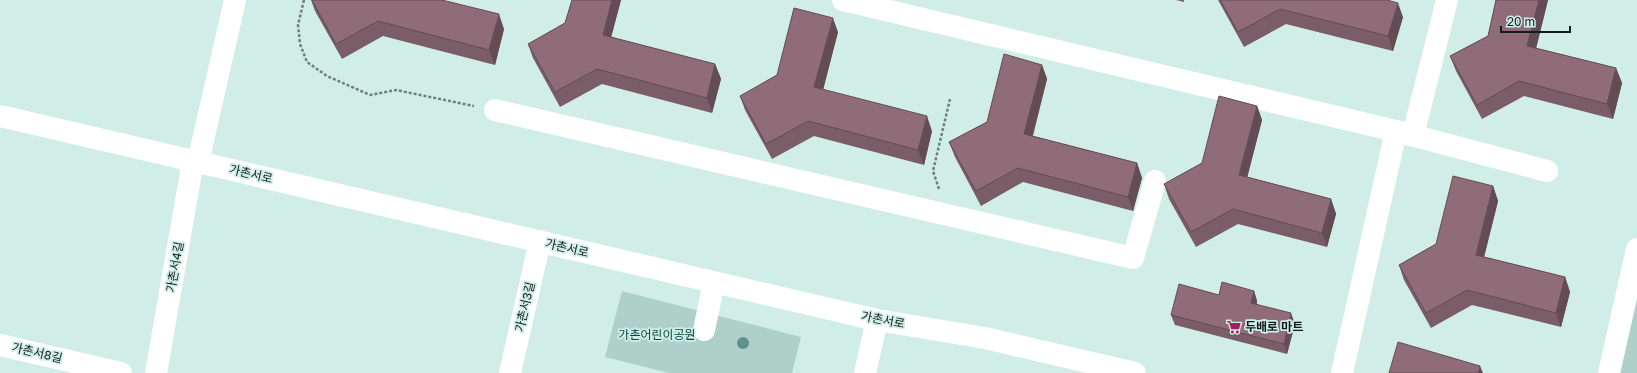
<svg xmlns="http://www.w3.org/2000/svg" width="1637" height="373" viewBox="0 0 1637 373" font-family="'Golos Text','Noto Sans KR',sans-serif">
<style>
.green{fill:#afd0c9}
.lines{fill:none;stroke-linecap:round;stroke-linejoin:round}
.path{stroke:#6d807c;stroke-width:2.5;stroke-dasharray:3 2;stroke-linecap:butt}
.minor{stroke:#fff;stroke-width:22}
.tree{fill:#61918a}
.wall{fill:#7b5d67}
.shaded-wall{fill:#644c54}
.building{fill:#8f6c78;stroke:#644c54}
.labels{text-anchor:middle;stroke-width:3.5;stroke-linejoin:round;paint-order:stroke}
.street-label{font-size:12px;fill:#121c1a;stroke:#d1ede7}
.poi-label{font-size:12px;font-weight:bold;fill:#121c1a;stroke:#d1ede7;text-anchor:start}
.park-label{font-size:12px;fill:#05463e;stroke:#d1ede7}
</style>
<rect width="100%" height="100%" fill="#d1ede7"/>
<path class="green" d="M622 291 801 337 792 373H669L605 357Z
M1637 291V373H1618Z"/>
<g class="lines">
<path class="path" d="M304 0 298 25 300 44 307 62 327 76 370 95 396 90 474 106
M939 189 933 171 950 99"/>
<path class="minor" d="M843 0 1396 131 1547 171
M495 110 1133 258 1155 181
M0 116 877 320 985 338 1135 373
M1413 135 1447 0
M198 162 235 0
M704 330 714 282
M0 345 121 373
M156 373 193 161
M510 373 540 241
M865 373 877 320
M1342 373 1396 131
M1609 373 1637 249"/>
</g>
<circle class="tree" cx="743" cy="343" r="6"/>
<path class="wall" d="M311 0H442L504 29 495 65 383 36 342 59 315 11Z
M572 0H621L611 37 715 64 721 79 712 113 602 84 560 107 533 58 528 44 565 23Z
M1176 0H1184V2Z
M1218 0H1387L1403 17 1393 51 1286 24 1244 47Z
M1496 0H1548L1536 48 1616 68 1622 83 1613 119 1524 96 1482 119 1456 71 1450 56 1488 36Z
M838 32 823 89 932 131 924 165 814 136 772 159 745 110 740 96 777 75Z
M1042 65 1047 79 1033 136 1137 163 1142 178 1133 211 1023 182 981 206 955 157 949 142 987 122Z
M1257 106 1262 120 1247 177 1331 199 1336 214 1327 247 1238 224 1196 247 1169 199 1164 184 1202 163Z
M1493 186 1498 201 1484 257 1565 277 1570 292 1561 327 1472 305 1431 328 1404 280 1399 265 1436 244Z
M1254 291 1257 301V304L1295 324 1287 354 1175 325 1171 315 1219 295Z"/>
<path class="shaded-wall" d="M612 0H621L608 49 603 35Z
M1539 0H1548L1533 61 1527 46Z
M1398 3 1403 17 1393 51 1388 36Z
M499 14 504 29 495 65 489 50Z
M833 18 838 32 820 102 814 87Z
M715 64 721 79 712 113 707 98Z
M1042 65 1047 79 1029 148 1024 134Z
M1616 68 1622 83 1613 119 1607 104Z
M1257 106 1262 120 1244 190 1239 175Z
M927 116 932 131 924 165 918 150Z
M1137 163 1142 178 1133 211 1128 197Z
M1493 186 1498 201 1481 269 1476 255Z
M1331 199 1336 214 1327 247 1322 233Z
M1565 277 1570 292 1561 327 1556 313Z
M1254 291 1257 301 1254 313 1251 303Z
M1291 313 1295 324 1287 354 1284 344Z
M1480 366 1483 373H1478Z"/>
<path class="building" d="M312 0H442L499 14 489 50 378 21 336 44Z
M572 0H612L603 35 715 64 707 98 597 69 555 92 528 44 565 23Z
M1220 0H1387L1398 3 1388 36 1280 9 1238 32Z
M1496 0H1539L1527 46 1616 68 1607 104 1519 81 1477 105 1450 56 1488 36Z
M794 8 833 18 814 87 927 116 918 150 808 121 766 144 740 96 777 75Z
M1004 54 1042 65 1024 134 1137 163 1128 197 1018 168 976 191 949 142 987 122Z
M1219 96 1257 106 1239 175 1331 199 1322 233 1233 209 1191 232 1164 184 1202 163Z
M1453 176 1493 186 1476 255 1565 277 1556 313 1467 290 1426 313 1399 265 1436 244Z
M1222 282 1254 291 1251 303 1291 313 1284 344 1171 315 1179 284 1219 295Z
M1398 342 1480 366 1478 373H1389Z"/>
<defs>
<symbol id="supermarket-bare" viewBox="-9 -9 18 18"><path d="M-6-5.5h2.5l.6 2H6L4.5 2H-2.5L-4.4-4H-6ZM-1.5 3.2a1.3 1.3 0 1 0 .1 0ZM3 3.2a1.3 1.3 0 1 0 .1 0Z" fill="#a71d61" stroke="#d1ede7" stroke-width="2.5" paint-order="stroke"/></symbol>
</defs>
<g fill-rule="evenodd">
<use href="#supermarket-bare" x="1224" y="317" width="20" height="20"/>
</g>
<g class="labels">
<g class="street-label">
<text transform="translate(251 174) rotate(13)" y="4">가촌서로</text>
<text transform="translate(567 248) rotate(13)" y="4">가촌서로</text>
<text transform="translate(175 267) rotate(-80)" y="4">가촌서4길</text>
<text transform="translate(525 307) rotate(-77)" y="4">가촌서3길</text>
<text transform="translate(883 320) rotate(11)" y="4">가촌서로</text>
<text transform="translate(37 353) rotate(13)" y="4">가촌서8길</text>
</g>
<g class="poi-label">
<text x="1245" y="331">두배로 마트</text>
</g>
<g class="park-label">
<text x="657" y="339">가촌어린이공원</text>
</g>
</g>
<path d="M1501 26v6h69v-6" fill="none" stroke="#121c1a" stroke-width="2"/>
<text x="1507" y="26" font-size="12" fill="#121c1a" stroke="#d1ede7" stroke-width="3" paint-order="stroke">20 m</text>
</svg>
